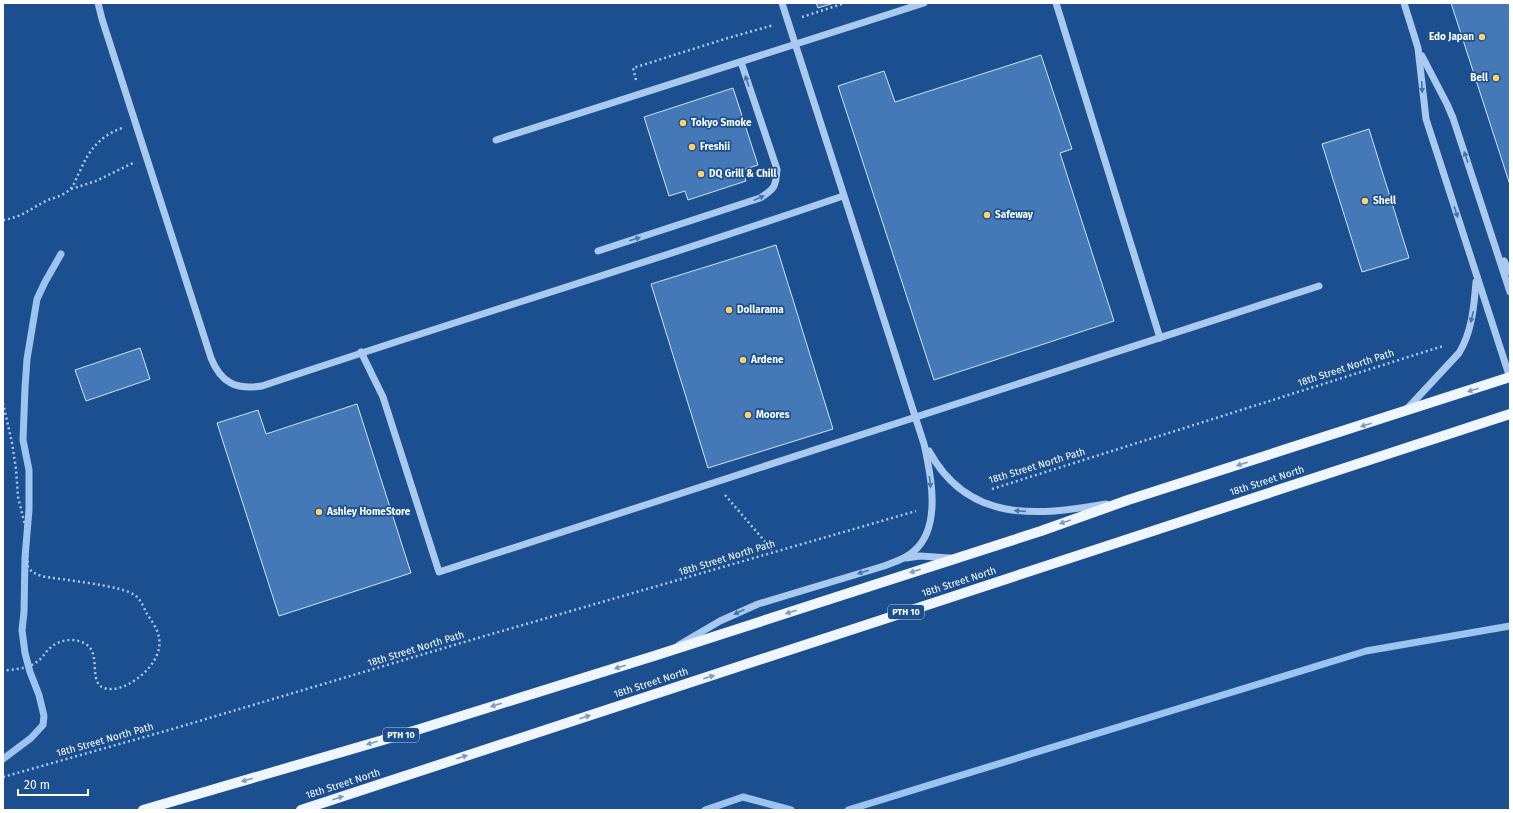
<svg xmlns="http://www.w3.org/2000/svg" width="1513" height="813" viewBox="0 0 1513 813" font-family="'Fira Sans',sans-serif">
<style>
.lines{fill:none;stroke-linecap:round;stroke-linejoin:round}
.stream{stroke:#9cc4f0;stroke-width:7}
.building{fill:#4478b7;stroke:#cfe3fa}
.path{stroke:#a9c9ee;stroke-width:2.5;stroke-dasharray:2 3;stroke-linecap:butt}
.minor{stroke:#a9c9ee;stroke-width:7}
.major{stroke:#f0f6ff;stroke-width:10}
.oneway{fill:#4674ac}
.oneway2{fill:#7b9ac1}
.poi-dot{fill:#ffd166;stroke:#1b4f8f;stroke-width:1.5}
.labels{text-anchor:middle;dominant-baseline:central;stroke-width:3.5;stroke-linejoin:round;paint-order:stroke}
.shield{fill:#1b4f8f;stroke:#bbcadd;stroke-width:1}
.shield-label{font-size:9px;font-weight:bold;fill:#fff}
.poi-label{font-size:10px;font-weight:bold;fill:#fff;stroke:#1b4f8f;text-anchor:start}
.street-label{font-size:10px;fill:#fff;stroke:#1b4f8f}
</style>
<rect width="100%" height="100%" fill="#1b4f8f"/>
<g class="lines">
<g class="stream">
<polyline points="3,759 31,738 43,725 44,716 39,695 30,672 25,653 22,630 24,612 25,557 29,510 29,470 23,440 25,388 27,359 37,299 45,282 61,254"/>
<polyline points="705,810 743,797 791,810"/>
<polyline points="848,810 1366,651 1510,626"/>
</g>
</g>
<g class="building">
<polygon points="816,3 834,3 818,8"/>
<polygon points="1451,3 1510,3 1510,185"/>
<polygon points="1041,55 1072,149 1060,153 1114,321 934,380 838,86 884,71 895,102"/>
<polygon points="733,88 758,165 742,170 746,181 688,200 685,191 669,196 644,117"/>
<polygon points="1369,129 1409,258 1362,272 1322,144"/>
<polygon points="776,245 833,429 708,468 651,284"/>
<polygon points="140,348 150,379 86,401 75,370"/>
<polygon points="357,404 411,573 279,616 217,423 258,410 266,434"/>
</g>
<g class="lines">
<g class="path">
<polyline points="802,17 845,3"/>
<polyline points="636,80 633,68 728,38 774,25"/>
<polyline points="71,189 96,181 133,163"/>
<path d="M3,220C23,217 31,208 48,200C56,197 66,195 72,187C75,183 77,176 80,171C89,150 100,136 122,128"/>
<path d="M3,403L12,443L16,469L18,497L26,529L28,567L32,572L41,576C61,580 123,585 136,596C141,600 144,608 147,614C152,621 158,630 159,638C164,661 133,688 112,689C83,690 105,653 84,643C72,637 57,640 48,650C44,654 41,660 35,663C27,669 13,669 3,671"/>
<polyline points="992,489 1443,346"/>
<polyline points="725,495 774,552"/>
<polyline points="3,777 169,730 471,640 916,511"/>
</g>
<g class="minor">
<path d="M98,3L102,19L211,358C221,383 236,390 262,386C455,321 651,262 843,196"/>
<polyline points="1056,3 1160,338"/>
<polyline points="1404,3 1418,48 1426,119 1510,378"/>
<polyline points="1422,56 1447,104 1453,118 1510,292"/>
<polyline points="496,140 924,3"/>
<path d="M598,251L760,198C775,189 776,186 777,169L741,62"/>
<polyline points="1504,261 1510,272"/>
<polyline points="361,352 383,397 439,572 1319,286"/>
<path d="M1406,410L1459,353C1472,332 1474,306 1476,282"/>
<path d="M929,451C968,523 1036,516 1106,504"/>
<polyline points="906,558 920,556 950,558"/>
<path d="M679,645L720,621L758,604L884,566C894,562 906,559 914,551C942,527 931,475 924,444L782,3"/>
</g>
<g class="major">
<polyline points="143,810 407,733 657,655 1041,531 1128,500 1510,377"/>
<polyline points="301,810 1510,414"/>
</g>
</g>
<defs><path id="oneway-solid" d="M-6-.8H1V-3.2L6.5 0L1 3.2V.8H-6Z"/></defs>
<g class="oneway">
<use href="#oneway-solid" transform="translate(747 81) rotate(-109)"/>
<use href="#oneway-solid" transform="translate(1422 87) rotate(87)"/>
<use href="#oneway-solid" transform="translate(1466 157) rotate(-109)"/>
<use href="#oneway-solid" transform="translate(759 198) rotate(-25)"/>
<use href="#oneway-solid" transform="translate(1456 212) rotate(72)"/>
<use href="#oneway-solid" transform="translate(635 239) rotate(-18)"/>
<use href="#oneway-solid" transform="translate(1472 317) rotate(104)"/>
<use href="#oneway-solid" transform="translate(930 482) rotate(84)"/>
<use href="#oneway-solid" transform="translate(1020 511) rotate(-176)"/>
<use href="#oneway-solid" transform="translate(863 572) rotate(163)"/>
<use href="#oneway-solid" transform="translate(739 612) rotate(156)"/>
</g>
<g class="oneway2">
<use href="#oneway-solid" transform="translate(1473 390) rotate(162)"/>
<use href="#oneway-solid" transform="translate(1366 425) rotate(162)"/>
<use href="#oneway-solid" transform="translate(1242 464) rotate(162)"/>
<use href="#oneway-solid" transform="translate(1065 522) rotate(161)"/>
<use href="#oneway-solid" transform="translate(915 571) rotate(162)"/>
<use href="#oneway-solid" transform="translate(791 612) rotate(162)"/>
<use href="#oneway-solid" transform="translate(620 667) rotate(163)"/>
<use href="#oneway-solid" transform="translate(709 677) rotate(-18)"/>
<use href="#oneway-solid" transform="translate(496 705) rotate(163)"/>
<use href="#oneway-solid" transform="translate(585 717) rotate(-18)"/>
<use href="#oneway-solid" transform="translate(372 743) rotate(164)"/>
<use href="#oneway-solid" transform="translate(462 757) rotate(-18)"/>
<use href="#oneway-solid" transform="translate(247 780) rotate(164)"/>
<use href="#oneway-solid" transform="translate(338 798) rotate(-18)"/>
</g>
<g class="poi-dot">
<circle cx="1482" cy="37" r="4"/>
<circle cx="1496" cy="78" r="4"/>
<circle cx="683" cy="123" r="4"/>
<circle cx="692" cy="147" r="4"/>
<circle cx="701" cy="174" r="4"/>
<circle cx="1365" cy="201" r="4"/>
<circle cx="987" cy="215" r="4"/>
<circle cx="729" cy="310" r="4"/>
<circle cx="743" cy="360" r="4"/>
<circle cx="748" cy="415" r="4"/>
<circle cx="319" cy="512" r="4"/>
</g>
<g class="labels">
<g class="shield">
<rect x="888" y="605" width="36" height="14" rx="3"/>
<rect x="383" y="728" width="36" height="14" rx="3"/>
</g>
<g class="shield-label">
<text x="906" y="612">PTH 10</text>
<text x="401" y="735">PTH 10</text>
</g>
<g class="poi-label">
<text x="1474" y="37" text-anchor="end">Edo Japan</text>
<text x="1488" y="78" text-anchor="end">Bell</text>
<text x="691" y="123">Tokyo Smoke</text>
<text x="700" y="147">Freshii</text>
<text x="709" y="174">DQ Grill &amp; Chill</text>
<text x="1373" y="201">Shell</text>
<text x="995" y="215">Safeway</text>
<text x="737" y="310">Dollarama</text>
<text x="751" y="360">Ardene</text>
<text x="756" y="415">Moores</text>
<text x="327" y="512">Ashley HomeStore</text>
</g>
<g class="street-label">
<text transform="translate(1346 368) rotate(-18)">18th Street North Path</text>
<text transform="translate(1037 466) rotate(-17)">18th Street North Path</text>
<text transform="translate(1267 481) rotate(-18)">18th Street North</text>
<text transform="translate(727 558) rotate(-17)">18th Street North Path</text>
<text transform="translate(959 582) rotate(-18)">18th Street North</text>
<text transform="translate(416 649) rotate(-17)">18th Street North Path</text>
<text transform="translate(651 683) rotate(-18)">18th Street North</text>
<text transform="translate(105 740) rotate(-16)">18th Street North Path</text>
<text transform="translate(343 784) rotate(-18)">18th Street North</text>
</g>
</g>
<rect width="1513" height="813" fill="none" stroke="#ffffff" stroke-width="8"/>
<path d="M18 789v6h70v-6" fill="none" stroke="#ffffff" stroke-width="2"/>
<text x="24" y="789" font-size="12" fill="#ffffff" stroke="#1b4f8f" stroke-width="3" paint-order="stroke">20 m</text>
</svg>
